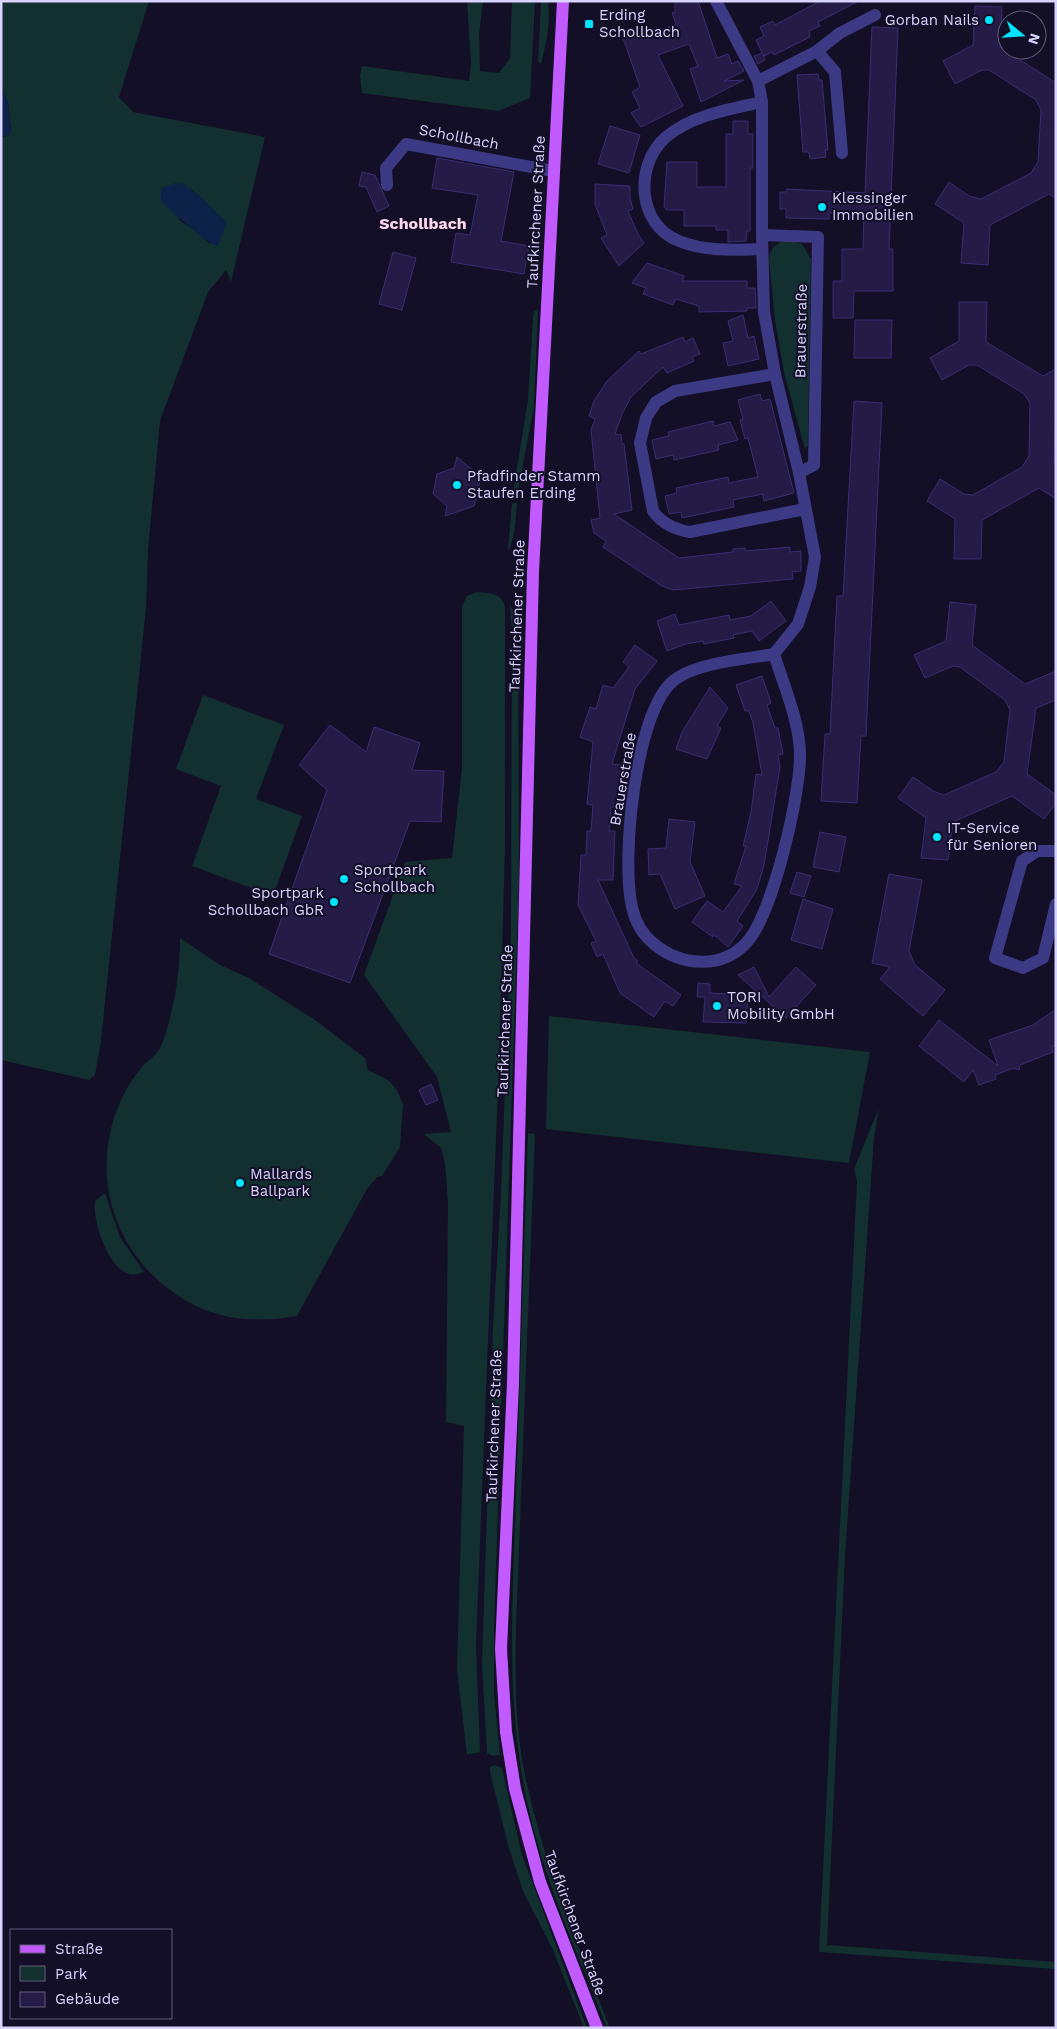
<svg xmlns="http://www.w3.org/2000/svg" width="1057" height="2029" viewBox="0 0 1057 2029" font-family="'Work Sans',sans-serif">
<style>
.green{fill:#12302f;fill-rule:evenodd}
.water{fill:#0c2248}
.building{fill:#241b47;stroke:#3b2d73}
.lines{fill:none;stroke-linecap:round;stroke-linejoin:round}
.minor{stroke:#3d3a85;stroke-width:12}
.major{stroke:#c25bff;stroke-width:12}
.poi-dot{fill:#00e5ff;stroke:#130f26;stroke-width:2}
.labels{text-anchor:middle;dominant-baseline:central;stroke-width:4;stroke-linejoin:round;paint-order:stroke}
.poi-label{font-size:15px;fill:#d9d4ff;stroke:#130f26;text-anchor:start}
.street-label{font-size:15px;fill:#d9d4ff;stroke:#130f26}
.neighbourhood-label{font-size:16px;font-weight:bold;fill:#ffd6f0;stroke:#130f26}
</style>
<rect width="100%" height="100%" fill="#130f26"/>
<g class="green">
<path d="M1,1H149L119,97L133,112L265,137L231,282L226,270L208,292L160,421L148,550L146,608L101,1041L95,1075L89,1080L1,1060V137L8,136L11,132L8,102L1,86ZM191,189L227,223L210,244L199,233L179,220Z"/>
<polygon points="467,1 483,1 479,36 480,71 499,73 510,58 512,1 535,1 530,98 498,111 362,93 360,76 362,66 469,81 471,64"/>
<path d="M541,1H548C551,23 546,43 541,64L538,62Z"/>
<path d="M788,240L802,244L811,259L808,445L805,449L784,373L775,320L769,260C769,248 776,243 788,240Z"/>
<polygon points="538,310 534,406 517,497 513,493 528,400 533,318 534,311"/>
<path d="M512,503H517C515,519 516,536 508,551Z"/>
<path d="M477,592C489,593 502,593 505,607V847L499,1062L476,1645L480,1752L467,1755L457,1670L464,1426L446,1422L448,1204L445,1162L441,1148L424,1134L451,1132L437,1077L364,975L405,862L452,858L462,768V606L467,596Z"/>
<polygon points="510,605 516,614 518,635 519,880 494,1627 494,1693 500,1755 493,1756 487,1753 482,1664 493,1326 501,1193 511,930 512,633"/>
<polygon points="203,695 284,725 256,799 302,816 273,896 192,866 221,786 176,769"/>
<path d="M180,938L220,965L249,978L315,1020L365,1058L368,1070L388,1080L397,1090L403,1104L400,1147L382,1176L377,1177L367,1189L297,1316C244,1325 202,1318 160,1282C104,1233 91,1155 126,1090C130,1082 136,1075 141,1068C147,1061 158,1054 161,1046C174,1012 180,974 180,938Z"/>
<polygon points="549,1016 870,1052 849,1163 546,1129"/>
<polygon points="879,1108 874,1137 845,1556 827,1945 1056,1962 1056,1969 819,1952 857,1181 854,1169"/>
<path d="M528,1133L535,1134L516,1627C515,1676 515,1726 525,1775C543,1862 578,1945 610,2028H607C575,1947 538,1867 523,1781C506,1686 513,1590 516,1494C520,1374 524,1253 528,1133Z"/>
<path d="M105,1193L120,1237L144,1272C139,1274 134,1275 129,1274C108,1268 92,1220 95,1201Z"/>
<polygon points="495,1765 502,1768 522,1855 587,2028 584,2028 553,1950 523,1891 508,1845 490,1772 490,1767"/>
</g>
<g class="water">
<polygon points="1,86 8,102 11,132 8,136 1,137"/>
<path d="M175,183H182L203,199L227,223L218,246C207,244 171,211 161,201V189Z"/>
</g>
<g class="building">
<polygon points="675,1 698,1 717,58 728,54 732,64 738,61 744,71 724,81 744,80 701,102 690,69 698,66 689,44 658,55 683,106 641,127 631,113 640,108 632,92 640,87 622,35 644,27 647,35 676,24 672,13 675,12"/>
<polygon points="820,1 859,1 818,22 820,26 809,31 810,37 774,55 772,52 764,56 763,54 765,60 758,64 754,56 762,53 756,40 764,36 760,27 773,21 775,25"/>
<polygon points="975,6 1002,7 1000,47 1056,83 1056,199 1049,194 990,225 988,265 961,263 964,223 935,204 949,182 969,196 981,199 1031,173 1038,162 1041,110 1036,100 989,70 982,70 955,84 943,61 973,45"/>
<polygon points="872,27 898,28 889,249 893,249 893,291 854,291 853,318 833,318 833,281 842,281 842,249 863,249 864,214 829,213 829,219 786,218 786,209 780,209 780,192 786,192 787,189 865,193"/>
<polygon points="818,74 819,80 822,80 828,150 825,150 826,157 810,159 809,152 803,152 797,75"/>
<polygon points="733,121 748,121 748,134 753,134 753,168 750,168 750,231 747,231 746,241 728,242 728,230 716,230 716,226 684,226 684,210 667,210 664,207 667,162 697,162 697,187 726,187 726,134 733,134"/>
<polygon points="610,126 640,135 629,173 598,164"/>
<polygon points="437,158 514,172 501,241 529,246 524,274 451,262 456,233 470,235 478,195 432,188"/>
<polygon points="362,172 375,175 389,206 377,212 366,187 359,186"/>
<polygon points="595,184 630,186 630,198 633,209 628,211 638,234 644,243 619,266 601,238 607,235 595,204"/>
<polygon points="393,252 416,258 402,310 379,304"/>
<polygon points="647,263 684,276 682,281 747,281 747,288 755,288 756,308 747,308 747,311 699,312 699,306 676,299 673,305 643,294 646,288 632,283"/>
<polygon points="959,302 987,302 986,342 1043,376 1056,369 1054,464 1056,466 1056,499 1039,488 982,520 981,559 954,559 955,519 927,501 940,479 964,494 973,495 1022,467 1029,456 1030,403 1024,394 977,365 969,365 942,380 930,358 959,341"/>
<polygon points="743,315 748,338 754,336 759,359 728,366 723,343 733,341 728,321"/>
<polygon points="855,320 892,320 891,358 854,358"/>
<polygon points="683,337 685,342 693,338 700,354 692,357 694,361 667,373 663,367 631,397 622,414 615,434 621,435 622,444 624,444 632,510 614,514 679,558 733,552 733,549 745,548 746,551 790,547 790,552 801,551 801,571 792,572 793,579 673,590 662,586 603,547 606,541 594,533 591,520 600,518 591,430 595,419 589,416 594,401 607,381 639,351 641,354"/>
<polygon points="760,394 762,401 770,399 794,493 764,501 763,494 733,500 734,507 682,518 681,512 669,514 665,496 677,493 676,488 728,477 729,483 758,477 748,438 745,439 740,420 743,419 738,400"/>
<polygon points="854,401 882,403 866,736 861,736 857,803 821,801 825,734 830,734 837,596 843,596"/>
<polygon points="713,421 714,426 730,422 738,440 718,445 719,450 674,460 673,455 656,459 652,440 669,436 668,432"/>
<polygon points="457,457 481,477 474,506 445,516 447,506 433,494 437,474 454,468"/>
<polygon points="771,601 786,621 759,641 752,631 733,635 734,638 704,644 703,641 686,644 667,651 657,621 675,614 679,625 729,615 730,620 751,616"/>
<polygon points="950,602 976,605 972,645 1025,684 1056,671 1056,700 1036,708 1027,774 1056,795 1056,803 1044,819 1012,796 953,822 948,860 921,858 926,818 898,798 913,777 933,791 944,795 996,772 1004,762 1010,710 1005,700 960,667 953,666 925,678 914,655 946,641"/>
<polygon points="635,645 657,661 635,689 612,764 621,765 617,807 611,807 609,831 615,831 613,880 598,880 634,958 638,961 636,963 681,995 673,1006 665,1001 654,1017 620,993 603,954 597,957 591,943 596,941 578,905 581,855 586,855 587,831 591,831 593,805 587,804 593,742 580,737 590,707 596,709 603,685 613,688 629,667 623,662"/>
<polygon points="762,676 771,703 767,705 775,728 778,728 783,754 778,755 780,767 764,865 757,889 737,921 743,926 728,947 713,934 713,937 692,922 707,901 723,912 742,886 734,884 746,846 743,846 751,812 756,774 762,775 753,723 749,711 745,711 736,685"/>
<polygon points="710,687 728,708 717,726 721,728 707,759 676,749 682,732"/>
<polygon points="330,725 366,752 374,727 420,743 412,770 444,771 441,822 410,821 350,983 269,954 327,790 299,765"/>
<polygon points="669,819 695,822 690,862 705,896 675,909 660,874 649,875 648,849 666,848"/>
<polygon points="820,832 846,837 839,872 813,867"/>
<polygon points="797,872 811,876 804,897 790,893"/>
<polygon points="889,874 922,880 909,951 915,965 945,990 923,1016 880,979 890,967 872,963"/>
<polygon points="803,899 833,909 822,949 791,940"/>
<polygon points="754,967 769,997 796,967 816,985 786,1018 738,975"/>
<polygon points="698,983 710,984 710,993 748,995 746,1023 703,1022 705,997 697,997"/>
<polygon points="1056,1009 1056,1045 1052,1047 1053,1052 1020,1065 1019,1070 1014,1068 995,1075 996,1079 979,1085 973,1070 964,1082 919,1046 939,1020 998,1066 989,1040 1033,1025"/>
<polygon points="431,1084 438,1100 426,1105 419,1090"/>
</g>
<g class="lines">
<g class="minor">
<path d="M716,1L758,81L762,102V235L764,312L775,374L799,473L815,557L810,587L798,624L774,654C746,659 693,663 672,682C635,715 621,860 632,907C635,921 643,935 654,944C681,966 722,970 747,942C773,913 801,793 800,753C799,720 784,686 774,654"/>
<polyline points="817,51 835,72 842,153"/>
<polyline points="758,81 817,51 840,33 875,15"/>
<path d="M762,102C730,109 692,115 666,137C634,165 637,225 679,241C706,252 734,250 762,249"/>
<polyline points="387,185 386,168 406,144 553,171"/>
<polyline points="762,235 818,237 814,465 799,473"/>
<path d="M775,374L675,391L656,402L646,418L640,443L653,511C661,523 676,530 690,532L805,509"/>
<polyline points="1056,851 1037,851 1022,861 995,958 1023,968 1043,958 1056,904"/>
</g>
<polyline class="major" points="563,1 533,572 513,1383 501,1649 506,1732 515,1789 540,1882 597,2028"/>
</g>
<g class="poi-dot">
<circle cx="989" cy="20" r="5"/>
<rect x="584" y="19" width="10" height="10" rx="2.5"/>
<circle cx="822" cy="207" r="5"/>
<circle cx="457" cy="485" r="5"/>
<circle cx="937" cy="837" r="5"/>
<circle cx="344" cy="879" r="5"/>
<circle cx="334" cy="902" r="5"/>
<circle cx="717" cy="1006" r="5"/>
<circle cx="240" cy="1183" r="5"/>
</g>
<g class="labels">
<g class="poi-label">
<text x="599" y="15">Erding<tspan x="599" dy="17">Schollbach</tspan></text>
<text x="979" y="20" text-anchor="end">Gorban Nails</text>
<text x="832" y="198">Klessinger<tspan x="832" dy="17">Immobilien</tspan></text>
<text x="467" y="476">Pfadfinder Stamm<tspan x="467" dy="17">Staufen Erding</tspan></text>
<text x="947" y="828">IT-Service<tspan x="947" dy="17">für Senioren</tspan></text>
<text x="354" y="870">Sportpark<tspan x="354" dy="17">Schollbach</tspan></text>
<text x="324" y="893" text-anchor="end">Sportpark<tspan x="324" dy="17">Schollbach GbR</tspan></text>
<text x="727" y="997">TORI<tspan x="727" dy="17">Mobility GmbH</tspan></text>
<text x="250" y="1174">Mallards<tspan x="250" dy="17">Ballpark</tspan></text>
</g>
<g class="street-label">
<text transform="translate(459 137) rotate(11)">Schollbach</text>
<text transform="translate(536 212) rotate(-87)">Taufkirchener Straße</text>
<text transform="translate(801 331) rotate(-89)">Brauerstraße</text>
<text transform="translate(517 616) rotate(-88)">Taufkirchener Straße</text>
<text transform="translate(623 779) rotate(-80)">Brauerstraße</text>
<text transform="translate(505 1021) rotate(-88)">Taufkirchener Straße</text>
<text transform="translate(494 1426) rotate(-88)">Taufkirchener Straße</text>
<text transform="translate(575 1923) rotate(70)">Taufkirchener Straße</text>
</g>
<g class="neighbourhood-label">
<text x="423" y="223">Schollbach</text>
</g>
</g>
<rect width="1057" height="2029" fill="none" stroke="#d9d4ff" stroke-width="5"/>
<rect x="10" y="1929" width="162" height="90" fill="#130f26" stroke="#625e7d"/>
<rect x="20" y="1945" width="25" height="8" fill="#c25bff" stroke="#625e7d"/>
<text x="55" y="1954" font-size="15" fill="#d9d4ff">Straße</text>
<rect x="20" y="1966" width="25" height="15" fill="#12302f" stroke="#625e7d"/>
<text x="55" y="1979" font-size="15" fill="#d9d4ff">Park</text>
<rect x="20" y="1992" width="25" height="15" fill="#241b47" stroke="#625e7d"/>
<text x="55" y="2004" font-size="15" fill="#d9d4ff">Gebäude</text>
<g transform="translate(1022 35) rotate(108)"><circle r="24" fill="#130f26" stroke="#625e7d"/>
<path d="M0-4L9 19L0 12L-9 19Z" fill="#00e5ff"/>
<text y="-8" font-size="14" font-weight="bold" text-anchor="middle" fill="#d9d4ff">N</text>
</g>
</svg>
